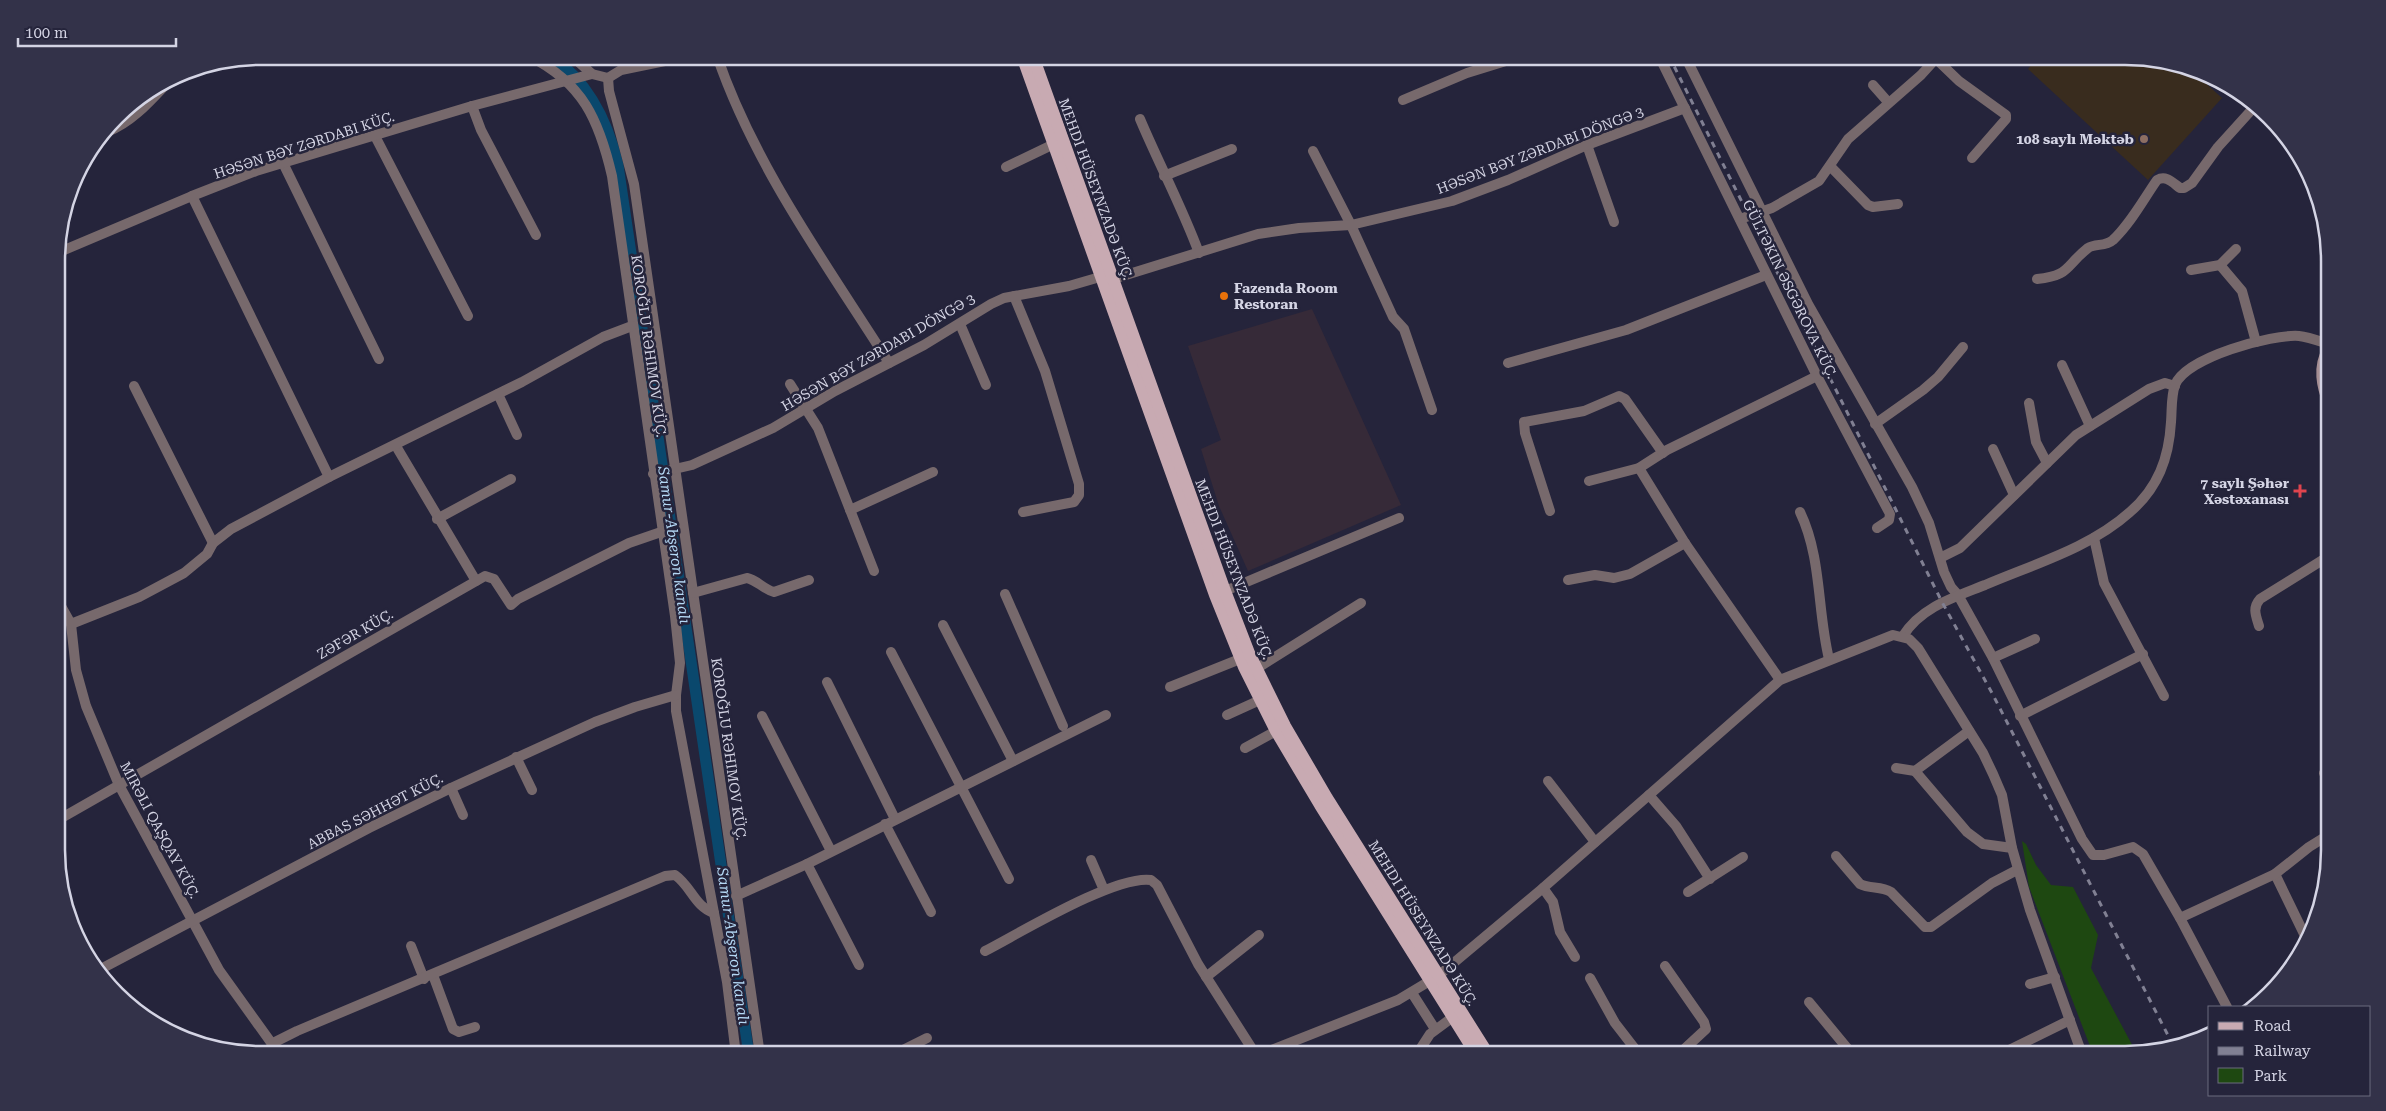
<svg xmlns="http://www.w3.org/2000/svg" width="2386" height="1111" viewBox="0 0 2386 1111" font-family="'Roboto Serif',serif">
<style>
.industrial{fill:#362a38}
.education{fill:#392c1e}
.green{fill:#1e4811}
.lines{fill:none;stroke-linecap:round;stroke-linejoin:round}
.canal{stroke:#0a486d;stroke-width:11}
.minor{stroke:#77696c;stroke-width:10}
.tertiary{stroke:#77696c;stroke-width:10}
.secondary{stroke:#a58e93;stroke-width:10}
.primary{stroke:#c8aab2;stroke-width:12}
.rail{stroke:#818093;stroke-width:3;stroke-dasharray:6 6;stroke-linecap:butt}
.education-dot{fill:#8d6e63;stroke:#25243b;stroke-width:2}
.food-dot{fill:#e8710a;stroke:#25243b;stroke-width:2}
.health-dot{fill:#e0444e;stroke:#25243b;stroke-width:2}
.labels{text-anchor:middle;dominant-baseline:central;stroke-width:5;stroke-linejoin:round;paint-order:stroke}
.poi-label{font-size:14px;font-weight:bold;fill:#d4d4e4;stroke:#25243b;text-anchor:end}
.street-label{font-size:14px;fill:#d4d4e4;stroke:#25243b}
.water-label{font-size:15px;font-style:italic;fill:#b4d8f5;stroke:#25243b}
.rim{fill:none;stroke:#d4d4e4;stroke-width:2.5}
</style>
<rect width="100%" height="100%" fill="#25243b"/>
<polygon class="industrial" points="1312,309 1401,505 1248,571 1219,506 1201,449 1221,440 1188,346"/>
<polygon class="education" points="2038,56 2125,56 2190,69 2222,98 2148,180 2028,69"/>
<polygon class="green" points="2022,841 2026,844 2036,865 2051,885 2073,887 2098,935 2091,968 2137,1054 2093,1054 2029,887"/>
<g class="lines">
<path class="canal" d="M551,56C589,82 608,122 618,165L749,1055"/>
<g class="minor">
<path d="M529,56C583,83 599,120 612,176L675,616L680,663L676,695V711L727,982L736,1055"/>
<polyline points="572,56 592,74 608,78"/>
<path d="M717,56C755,167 827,265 889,363"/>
<polyline points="1154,56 1155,59"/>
<polyline points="1659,56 1817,376 1890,514 1889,520 1877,528"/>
<polyline points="1685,56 1808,304 1912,487 1929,523 1944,572 1951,587 1958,595 1993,658 2082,839 2093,855 2104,855 2133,847 2143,854 2180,918 2227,1007"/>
<polyline points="1935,58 1959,81 2006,115 2006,119 1972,158"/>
<polyline points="608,78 609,91 634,184 760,1055"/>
<polyline points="608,78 621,70 689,56"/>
<polyline points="1873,85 1888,102"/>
<polyline points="1403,100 1467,73 1522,56"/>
<polyline points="472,106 481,130 536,235"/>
<path d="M1140,119C1159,164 1182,207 1199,253"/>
<path d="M107,132C133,122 152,99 171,79"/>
<polyline points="375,136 468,316"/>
<polyline points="1587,145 1614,222"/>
<polyline points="1313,151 1351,225 1393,317 1404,329 1432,410"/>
<polyline points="283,163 379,359"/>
<polyline points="1830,166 1868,205 1873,207 1898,204"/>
<polyline points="1006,167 1054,144"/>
<polyline points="1164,176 1232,149"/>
<polyline points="192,196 329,477"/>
<polyline points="1740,219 1772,208 1819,181 1848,139 1921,75 1931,64 1935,56"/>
<polyline points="57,253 192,196 256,171 472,106 592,74"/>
<polyline points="2220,265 2242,291 2256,342"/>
<polyline points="2191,270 2220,265 2236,249"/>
<polyline points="1113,279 1258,234 1299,228 1351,225 1452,201 1508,180 1587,145 1685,108"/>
<path d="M2037,279C2070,276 2065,266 2088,248C2096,243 2105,247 2113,240C2131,223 2143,200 2157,180C2166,175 2172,182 2180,188H2184L2192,183L2218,147L2256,105"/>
<polyline points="1014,296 1045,371 1079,484 1079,495 1074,502 1023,512"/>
<polyline points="960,324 986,385"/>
<polyline points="1508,363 1626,330 1766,275"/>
<polyline points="2062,365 2090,426"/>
<polyline points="790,384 818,428 874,571"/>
<polyline points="134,386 213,543"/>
<polyline points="498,394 517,435"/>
<polyline points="2029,403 2036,442 2047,463"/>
<polyline points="1875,424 1923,390 1938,377 1963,347"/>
<polyline points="396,446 476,581"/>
<polyline points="1993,449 2014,495"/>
<polyline points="1639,468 1685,543 1780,680"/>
<polyline points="653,474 692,465 773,428 835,391 924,345 991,304 1004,298 1069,286 1100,277"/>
<polyline points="1589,481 1639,468 1667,450 1817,376"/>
<polyline points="850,510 933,472"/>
<polyline points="1550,511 1525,433 1524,422 1584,411 1619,396 1625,399 1663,453"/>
<path d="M1800,512C1822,558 1817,610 1829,659"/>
<polyline points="437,519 511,479"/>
<polyline points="2094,538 2104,583 2164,696"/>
<polyline points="1940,558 1960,548 2076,435 2149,389 2165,383 2175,386"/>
<polyline points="1568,580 1595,575 1614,578 1630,574 1685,543"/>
<polyline points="1225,591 1399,518"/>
<path d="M693,593L747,578C757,580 763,589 774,592L809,580"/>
<polyline points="1005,594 1063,726"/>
<polyline points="57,599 71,624 76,670 86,706 119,785 219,970 280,1055"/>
<polyline points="71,624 139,597 184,573 207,554 213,543 231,529 329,477 522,382 603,337 632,326"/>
<polyline points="943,625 1013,761"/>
<path d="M2259,626C2256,616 2252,608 2260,599L2329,556"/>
<path d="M1903,636C1921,607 1955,597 1985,585C2034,564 2090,548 2130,512C2158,488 2169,458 2171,422C2172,410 2171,396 2175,385C2186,357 2272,334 2299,336C2309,337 2319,341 2328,344"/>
<polyline points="891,652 1009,879"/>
<polyline points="1993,658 2035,639"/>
<polyline points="1256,669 1361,603"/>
<polyline points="827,682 895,819"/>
<polyline points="1170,687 1240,659"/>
<polyline points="1227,715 1260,700"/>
<polyline points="762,716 831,851"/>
<polyline points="2020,716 2143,654"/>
<polyline points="1969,731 1915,771 1967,832 1983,844 2012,848"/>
<polyline points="1245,748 1276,731"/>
<polyline points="516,757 532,790"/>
<polyline points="1896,768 1915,771"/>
<polyline points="2324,773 2330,785"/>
<polyline points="1548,781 1595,842"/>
<polyline points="451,788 463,815"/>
<polyline points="1649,795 1676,826 1710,879"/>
<polyline points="58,820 485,576 494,579 511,605 518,599 629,543 661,532"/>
<polyline points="885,824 931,912"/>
<path d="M1836,856L1860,884C1870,889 1881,886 1891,892L1925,927H1931L1992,883L2017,870"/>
<polyline points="1091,860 1104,890"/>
<polyline points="807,864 859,965"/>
<polyline points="2275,874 2307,940"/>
<polyline points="1543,888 1553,902 1560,932 1575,957"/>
<polyline points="1688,892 1743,857"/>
<polyline points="736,896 807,864 1106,715"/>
<polyline points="2180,918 2275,874 2309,847 2330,834"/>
<polyline points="411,946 424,979"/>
<path d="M985,951C1020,933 1115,875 1151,880L1157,885L1198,964L1256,1055"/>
<polyline points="1665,966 1704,1022 1706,1029 1679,1054"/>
<polyline points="97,971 369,828 451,788 595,722 635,707 676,695"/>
<polyline points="433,975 453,1029 459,1032 475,1027"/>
<polyline points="1206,977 1259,935"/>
<polyline points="1590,978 1615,1023 1639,1054"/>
<polyline points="2030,984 2055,977"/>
<polyline points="1412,993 1435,1029"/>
<polyline points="1809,1002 1852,1054"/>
<path d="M273,1043L297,1031L665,876L675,875C691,886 695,907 714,913"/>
<polyline points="1417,1054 1430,1034 1453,1017"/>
<polyline points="2001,1054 2070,1020"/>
<polyline points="893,1055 927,1038"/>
</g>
<polyline class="tertiary" points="1259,1055 1398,1000 1438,976 1543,888 1780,680 1893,635 1909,639 1918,648 1983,753 1993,774 2002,795 2012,848 2030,910 2082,1054"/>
<path class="secondary" d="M2328,348C2317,367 2321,386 2329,406"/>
<g class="primary">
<polyline points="1022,56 1215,595 1244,667 1276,731 1320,805 1476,1054"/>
<polyline points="1033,56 1225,591 1249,653 1285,726 1327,798 1488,1054"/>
</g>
<polyline class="rail" points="1669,56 1942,602 1992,693 2174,1047"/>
</g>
<circle class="education-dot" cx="2144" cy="139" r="5"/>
<circle class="food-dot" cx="1224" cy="296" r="5"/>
<path class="health-dot" d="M2297.5 483.5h5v5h5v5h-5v5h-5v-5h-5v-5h5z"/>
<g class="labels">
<g class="poi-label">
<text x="2134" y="139">108 saylı Məktəb</text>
<text x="1234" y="288" text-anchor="start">Fazenda Room<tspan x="1234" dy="16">Restoran</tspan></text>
<text x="2289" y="483">7 saylı Şəhər<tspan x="2289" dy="16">Xəstəxanası</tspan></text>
</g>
<g class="street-label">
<text transform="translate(304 145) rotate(-18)">HƏSƏN BƏY ZƏRDABI KÜÇ.</text>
<text transform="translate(1540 150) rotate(-21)">HƏSƏN BƏY ZƏRDABI DÖNGƏ 3</text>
<text transform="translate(1096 189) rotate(70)">MEHDI HÜSEYNZADƏ KÜÇ.</text>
<text transform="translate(1790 289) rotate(64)">GÜLTƏKIN ƏSGƏROVA KÜÇ.</text>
<text transform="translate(649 346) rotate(82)">KOROĞLU RƏHIMOV KÜÇ.</text>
<text transform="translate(878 352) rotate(-30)">HƏSƏN BƏY ZƏRDABI DÖNGƏ 3</text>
<text transform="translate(1234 569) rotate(69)">MEHDI HÜSEYNZADƏ KÜÇ.</text>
<text transform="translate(355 634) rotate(-30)">ZƏFƏR KÜÇ.</text>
<text transform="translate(729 749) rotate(82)">KOROĞLU RƏHIMOV KÜÇ.</text>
<text transform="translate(375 811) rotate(-27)">ABBAS SƏHHƏT KÜÇ.</text>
<text transform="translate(160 830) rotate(62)">MIRƏLI QAŞQAY KÜÇ.</text>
<text transform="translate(1423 923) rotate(58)">MEHDI HÜSEYNZADƏ KÜÇ.</text>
</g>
<g class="water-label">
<text transform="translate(674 545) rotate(82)">Samur-Abşeron kanalı</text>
<text transform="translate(733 946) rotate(82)">Samur-Abşeron kanalı</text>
</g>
</g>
<path d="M0 0H2386V1111H0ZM261 65H2125A196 196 0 0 1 2321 261V850A196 196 0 0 1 2125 1046H261A196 196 0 0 1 65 850V261A196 196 0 0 1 261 65Z" fill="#333249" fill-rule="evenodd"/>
<path class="rim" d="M261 65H2125A196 196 0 0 1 2321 261V850A196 196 0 0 1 2125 1046H261A196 196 0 0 1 65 850V261A196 196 0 0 1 261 65Z"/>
<rect x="2208" y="1006" width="162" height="90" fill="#25243b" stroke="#6b6a7f"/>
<rect x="2218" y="1022" width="25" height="8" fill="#c8aab2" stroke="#6b6a7f"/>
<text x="2254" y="1031" font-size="15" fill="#d4d4e4">Road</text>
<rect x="2218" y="1047" width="25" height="8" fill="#818093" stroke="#6b6a7f"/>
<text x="2254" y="1056" font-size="15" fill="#d4d4e4">Railway</text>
<rect x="2218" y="1068" width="25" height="15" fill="#1e4811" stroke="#6b6a7f"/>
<text x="2254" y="1081" font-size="15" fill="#d4d4e4">Park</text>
<path d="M18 38v8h158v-8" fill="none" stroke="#d4d4e4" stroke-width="2.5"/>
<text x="25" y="38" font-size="15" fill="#d4d4e4" stroke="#25243b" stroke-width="4" paint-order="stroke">100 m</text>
</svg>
